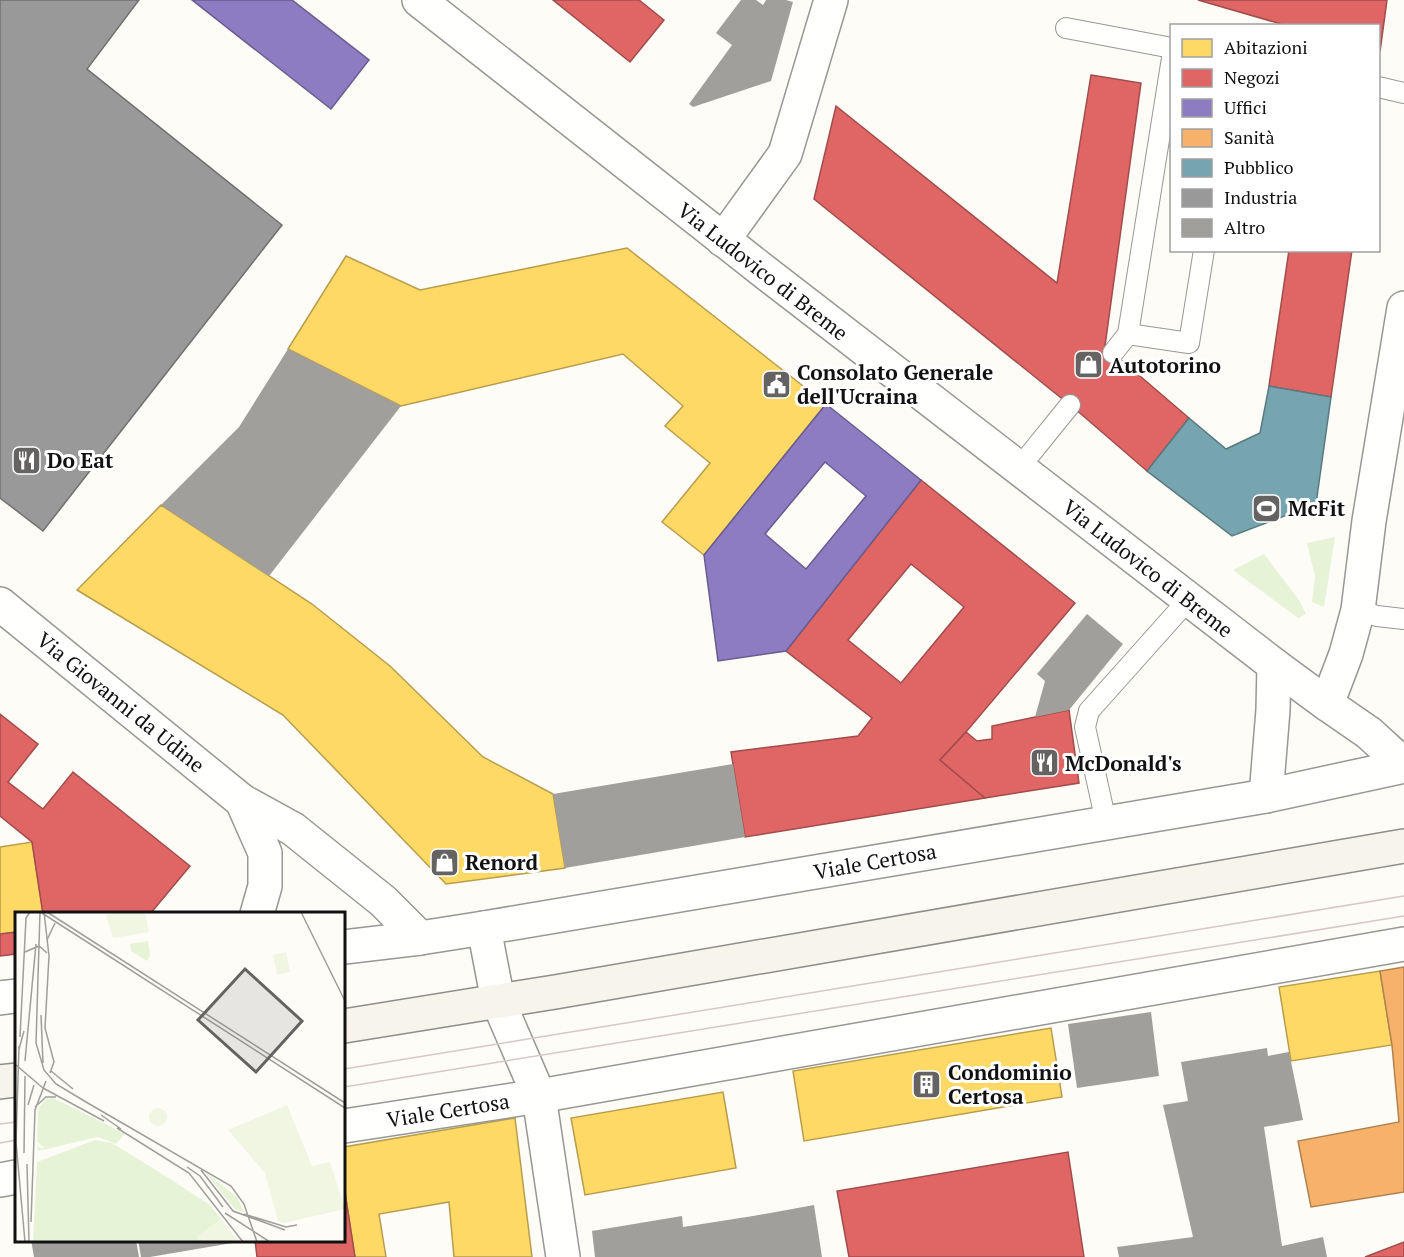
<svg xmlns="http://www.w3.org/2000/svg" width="1404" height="1257" viewBox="0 0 1404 1257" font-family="'PT Serif',serif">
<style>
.green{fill:#e7f3d7}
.homes{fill:#ffd966;stroke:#b89d4c;stroke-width:1.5}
.shops{fill:#e06666;stroke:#a24c4c;stroke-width:1.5;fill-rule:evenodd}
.offices{fill:#8e7cc3;stroke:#685c8e;stroke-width:1.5;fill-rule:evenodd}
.health{fill:#f6b26b;stroke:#b18250;stroke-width:1.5}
.public{fill:#76a5af;stroke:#587980;stroke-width:1.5}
.industry{fill:#999;stroke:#707070;stroke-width:1.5}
.building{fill:#a19f9c}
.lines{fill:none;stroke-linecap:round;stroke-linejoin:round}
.lane-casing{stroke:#979795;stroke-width:22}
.street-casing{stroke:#979795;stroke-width:36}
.secondary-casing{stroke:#8e8d8b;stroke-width:36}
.lane{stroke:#fffffe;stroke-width:20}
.street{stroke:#fffffe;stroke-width:33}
.secondary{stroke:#f6f4eb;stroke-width:33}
.tram{stroke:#d9c6c7;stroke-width:1.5}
.labels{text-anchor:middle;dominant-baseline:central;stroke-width:6;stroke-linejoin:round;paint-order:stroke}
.street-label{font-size:21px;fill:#111;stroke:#fff}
.poi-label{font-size:21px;font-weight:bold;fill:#111;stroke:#fff;text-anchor:start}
.inset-road{fill:none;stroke:#9f9e9b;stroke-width:1.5}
.view{fill:#646362;fill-opacity:0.15;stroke:#646362;stroke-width:3}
.inset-edge{fill:none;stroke:#111;stroke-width:3}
</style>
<rect width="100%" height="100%" fill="#fdfcf7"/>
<g class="green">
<polygon points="1335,537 1324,607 1312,602 1315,576 1307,543"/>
<polygon points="1264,554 1299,600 1306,614 1298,618 1233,570"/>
</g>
<g class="homes">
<polygon points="627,248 826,404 704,555 662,522 710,463 665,426 683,406 623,354 401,406 288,349 346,256 420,290"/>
<polygon points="161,505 312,604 390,666 483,757 553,794 565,868 446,884 283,715 77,590"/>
<polygon points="32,842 43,914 16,914 16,932 0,934 0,847"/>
<polygon points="1380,971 1392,1045 1291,1061 1279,987"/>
<polygon points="1051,1028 1062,1097 804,1141 793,1071"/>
<polygon points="723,1092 736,1168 585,1195 571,1118"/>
<polygon points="515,1118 532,1257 454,1257 449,1202 379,1214 386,1257 355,1257 344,1186 344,1147"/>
</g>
<g class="shops">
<polygon points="553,0 639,0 664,20 630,62"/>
<polygon points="1198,0 1387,0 1380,52 1378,26 1288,26"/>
<polygon points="1091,75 1141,83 1105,346 1189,418 1147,471 1081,414 814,199 836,106 1057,283"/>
<polygon points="1289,250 1352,250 1331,397 1269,386"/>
<path d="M921,480L1075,603L966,732L940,760L985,798L745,837L731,752L858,736L872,718L786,651ZM911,564L964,607L901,683L848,640Z"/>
<polygon points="1069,710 1079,783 985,798 940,760 966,732 977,741 992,739 992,726"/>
<polygon points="0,714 38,744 8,782 43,809 73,772 190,866 150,914 43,914 32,842 0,816"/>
<polygon points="16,932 16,954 0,956 0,934"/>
<polygon points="1068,1152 1084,1257 849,1257 837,1191"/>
<polygon points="344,1186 355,1257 257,1257 255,1240 344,1240"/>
<polygon points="1404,1242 1404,1257 1365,1257"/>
</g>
<g class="offices">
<polygon points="192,0 292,0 369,60 331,109"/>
<path d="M826,404L921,480L786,651L718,661L704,555ZM825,462L866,496L806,569L765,534Z"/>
</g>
<polygon class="health" points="1404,967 1404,1192 1311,1207 1298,1141 1399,1122 1392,1045 1380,971"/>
<polygon class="public" points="1269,386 1331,397 1316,504 1232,536 1147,471 1189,418 1226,449 1260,433"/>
<polygon class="industry" points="0,0 139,0 87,69 282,225 43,531 0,498"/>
<g class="building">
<polygon points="741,0 756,0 763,5 766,0 786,0 793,2 771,81 693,107 689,104 732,45 716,33"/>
<polygon points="288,349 401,406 269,576 161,505 239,427"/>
<polygon points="1087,614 1123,644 1069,710 1035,717 1045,681 1037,674"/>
<polygon points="733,764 745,837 565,868 553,794"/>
<polygon points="1151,1012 1159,1076 1077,1088 1068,1024"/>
<polygon points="1267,1048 1268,1056 1289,1052 1303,1120 1264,1127 1282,1246 1323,1237 1327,1257 1119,1257 1117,1247 1193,1237 1163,1105 1188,1101 1181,1062"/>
<polygon points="814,1205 822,1257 595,1257 592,1231 682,1216 683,1227 753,1216"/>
<polygon points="31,1240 136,1240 139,1257 34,1257"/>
<polygon points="138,1240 238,1240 238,1242 150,1257 141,1257"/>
</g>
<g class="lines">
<defs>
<g id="lane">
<polyline points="1066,28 1172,48"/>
<polyline points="1172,58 1128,334 1189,343 1204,250"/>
<polyline points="1378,87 1404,93"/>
<polyline points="1113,353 1128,334"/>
<polyline points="1019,468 1070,405"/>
<polyline points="1358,610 1377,616 1404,619"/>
<polyline points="1106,822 1085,727 1089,711 1189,599"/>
</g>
<g id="street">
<polyline points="419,0 766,273 1274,665 1327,704 1369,733 1404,765"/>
<polyline points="723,240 785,154 831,0"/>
<polyline points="0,604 242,801 293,829 383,901 420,938"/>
<polyline points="1327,704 1346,654 1358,610 1369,521 1404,308"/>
<polyline points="1266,796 1273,710 1274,665"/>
<polyline points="242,801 265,853 265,886 257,914"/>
<polyline points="484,928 498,1001 539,1096 563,1257"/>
<polyline points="344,947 420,938 484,928 1266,796 1404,766"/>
<polyline points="0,998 16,996"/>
<polyline points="344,1126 539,1096 1404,944"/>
<polyline points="0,1180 16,1177"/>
</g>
<g id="secondary">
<polyline points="344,1026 555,992 1404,846"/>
<polyline points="0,1082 16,1080"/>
</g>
</defs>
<use href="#lane" class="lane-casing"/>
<use href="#street" class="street-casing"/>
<use href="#secondary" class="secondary-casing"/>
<use href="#lane" class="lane"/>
<use href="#street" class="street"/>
<use href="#secondary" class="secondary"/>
<g class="tram">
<polyline points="344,1069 1404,896"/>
<polyline points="344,1087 1404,916"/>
<polyline points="0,1124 16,1122"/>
<polyline points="0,1143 16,1140"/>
</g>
</g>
<defs>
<symbol id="shop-square" viewBox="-11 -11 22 22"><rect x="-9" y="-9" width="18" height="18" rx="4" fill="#646362" stroke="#fff"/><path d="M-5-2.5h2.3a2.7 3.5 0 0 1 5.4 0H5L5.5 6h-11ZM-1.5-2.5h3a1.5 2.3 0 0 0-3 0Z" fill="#fff"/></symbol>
<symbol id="civic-square" viewBox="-11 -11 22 22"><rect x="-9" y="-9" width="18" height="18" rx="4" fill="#646362" stroke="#fff"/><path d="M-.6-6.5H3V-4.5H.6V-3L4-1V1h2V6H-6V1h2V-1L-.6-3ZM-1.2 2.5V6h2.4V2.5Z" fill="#fff"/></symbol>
<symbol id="restaurant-square" viewBox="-11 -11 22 22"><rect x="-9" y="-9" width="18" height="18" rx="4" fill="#646362" stroke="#fff"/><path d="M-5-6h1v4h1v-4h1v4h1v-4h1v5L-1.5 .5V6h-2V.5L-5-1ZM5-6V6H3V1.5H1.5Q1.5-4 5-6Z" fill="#fff"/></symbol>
<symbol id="stadium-square" viewBox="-11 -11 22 22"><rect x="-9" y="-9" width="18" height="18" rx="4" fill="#646362" stroke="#fff"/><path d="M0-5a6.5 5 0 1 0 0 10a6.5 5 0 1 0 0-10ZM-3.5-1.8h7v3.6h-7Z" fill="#fff"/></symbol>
<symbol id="building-square" viewBox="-11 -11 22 22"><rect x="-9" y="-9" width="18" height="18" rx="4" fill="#646362" stroke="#fff"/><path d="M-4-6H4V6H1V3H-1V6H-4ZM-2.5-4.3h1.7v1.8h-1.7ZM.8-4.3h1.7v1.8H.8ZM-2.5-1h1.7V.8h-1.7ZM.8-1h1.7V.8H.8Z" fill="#fff"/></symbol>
</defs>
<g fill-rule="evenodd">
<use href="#shop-square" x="1072" y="348" width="33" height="33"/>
<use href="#civic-square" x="760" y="368" width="33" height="33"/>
<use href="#restaurant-square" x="10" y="444" width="33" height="33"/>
<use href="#stadium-square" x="1250" y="492" width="33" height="33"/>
<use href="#restaurant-square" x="1028" y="746" width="33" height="33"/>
<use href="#shop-square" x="428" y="846" width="33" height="33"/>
<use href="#building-square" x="910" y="1068" width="33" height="33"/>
</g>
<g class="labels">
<g class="street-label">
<text transform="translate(763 271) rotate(38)">Via Ludovico di Breme</text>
<text transform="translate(1148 568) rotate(38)">Via Ludovico di Breme</text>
<text transform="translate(121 702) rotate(39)">Via Giovanni da Udine</text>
<text transform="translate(875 861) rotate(-10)">Viale Certosa</text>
<text transform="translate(448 1110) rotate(-9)">Viale Certosa</text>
</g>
<g class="poi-label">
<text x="1109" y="365">Autotorino</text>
<text x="797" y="372">Consolato Generale<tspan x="797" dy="24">dell'Ucraina</tspan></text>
<text x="47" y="460">Do Eat</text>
<text x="1288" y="508">McFit</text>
<text x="1065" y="763">McDonald's</text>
<text x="465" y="862">Renord</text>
<text x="948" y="1072">Condominio<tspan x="948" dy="24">Certosa</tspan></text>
</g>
</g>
<g transform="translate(15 912)">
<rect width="330" height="330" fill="#fdfcf7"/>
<path d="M133,29L135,43L132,49L116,39L115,32ZM38,186L65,199L110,222L101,232L83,225L23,239L22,233L25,236H30L22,230L23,197L31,187ZM80,228L97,231L152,265L195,293L206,307L182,325L184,330H18L22,250ZM189,259L222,285L229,301L220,297Z" fill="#e7f3d7"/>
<path d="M110,0H130L134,20L98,26L91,3ZM271,40L275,60L262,63L258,43ZM272,193L297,254L315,250L330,297L269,311L263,309L250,261L213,218ZM134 205a9 9 0 1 1 18 0a9 9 0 1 1-18 0ZM206,307L224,330H184L182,325Z" fill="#f0f6e1"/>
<path class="inset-road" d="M25,0L21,131L29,158L41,172L71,190L216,274L229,292L242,330M29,0L34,44L30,116L39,150L35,161M32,0L330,191M286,0L330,89M27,1L330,196M32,28L40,11M10,40L24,34L32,41M26,103L28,151M5,125L11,6L15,0M4,134L1,230L10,330M4,137L9,119M10,149L21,32M1,153L28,176M36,159L58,177M28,176L89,209M13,193L19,173M20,195L31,185H41M86,203L106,217M102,216L174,261L228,330M9,241L10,164M12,252L14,330M172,255L185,264L208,295M186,258L218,299L270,318M210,301L255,330M229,302L271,315L282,313M16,310L20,198L31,169"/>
<path class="view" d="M230,57L287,109L241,160L183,108Z"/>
<rect width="330" height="330" class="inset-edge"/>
</g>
<rect x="1170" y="24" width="210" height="228" fill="#ffffff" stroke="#a0a0a0" stroke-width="1.5"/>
<rect x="1182" y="39" width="30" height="18" fill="#ffd966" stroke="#a0a0a0" stroke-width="1.5"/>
<text x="1224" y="54" font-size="18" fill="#111111">Abitazioni</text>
<rect x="1182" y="69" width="30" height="18" fill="#e06666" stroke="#a0a0a0" stroke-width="1.5"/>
<text x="1224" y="84" font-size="18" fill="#111111">Negozi</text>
<rect x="1182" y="99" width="30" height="18" fill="#8e7cc3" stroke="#a0a0a0" stroke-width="1.5"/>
<text x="1224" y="114" font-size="18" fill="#111111">Uffici</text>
<rect x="1182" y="129" width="30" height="18" fill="#f6b26b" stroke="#a0a0a0" stroke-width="1.5"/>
<text x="1224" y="144" font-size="18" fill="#111111">Sanità</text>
<rect x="1182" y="159" width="30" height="18" fill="#76a5af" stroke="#a0a0a0" stroke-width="1.5"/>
<text x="1224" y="174" font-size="18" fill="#111111">Pubblico</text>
<rect x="1182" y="189" width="30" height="18" fill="#999999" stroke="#a0a0a0" stroke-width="1.5"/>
<text x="1224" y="204" font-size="18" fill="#111111">Industria</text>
<rect x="1182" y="219" width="30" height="18" fill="#a19f9c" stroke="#a0a0a0" stroke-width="1.5"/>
<text x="1224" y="234" font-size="18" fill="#111111">Altro</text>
</svg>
